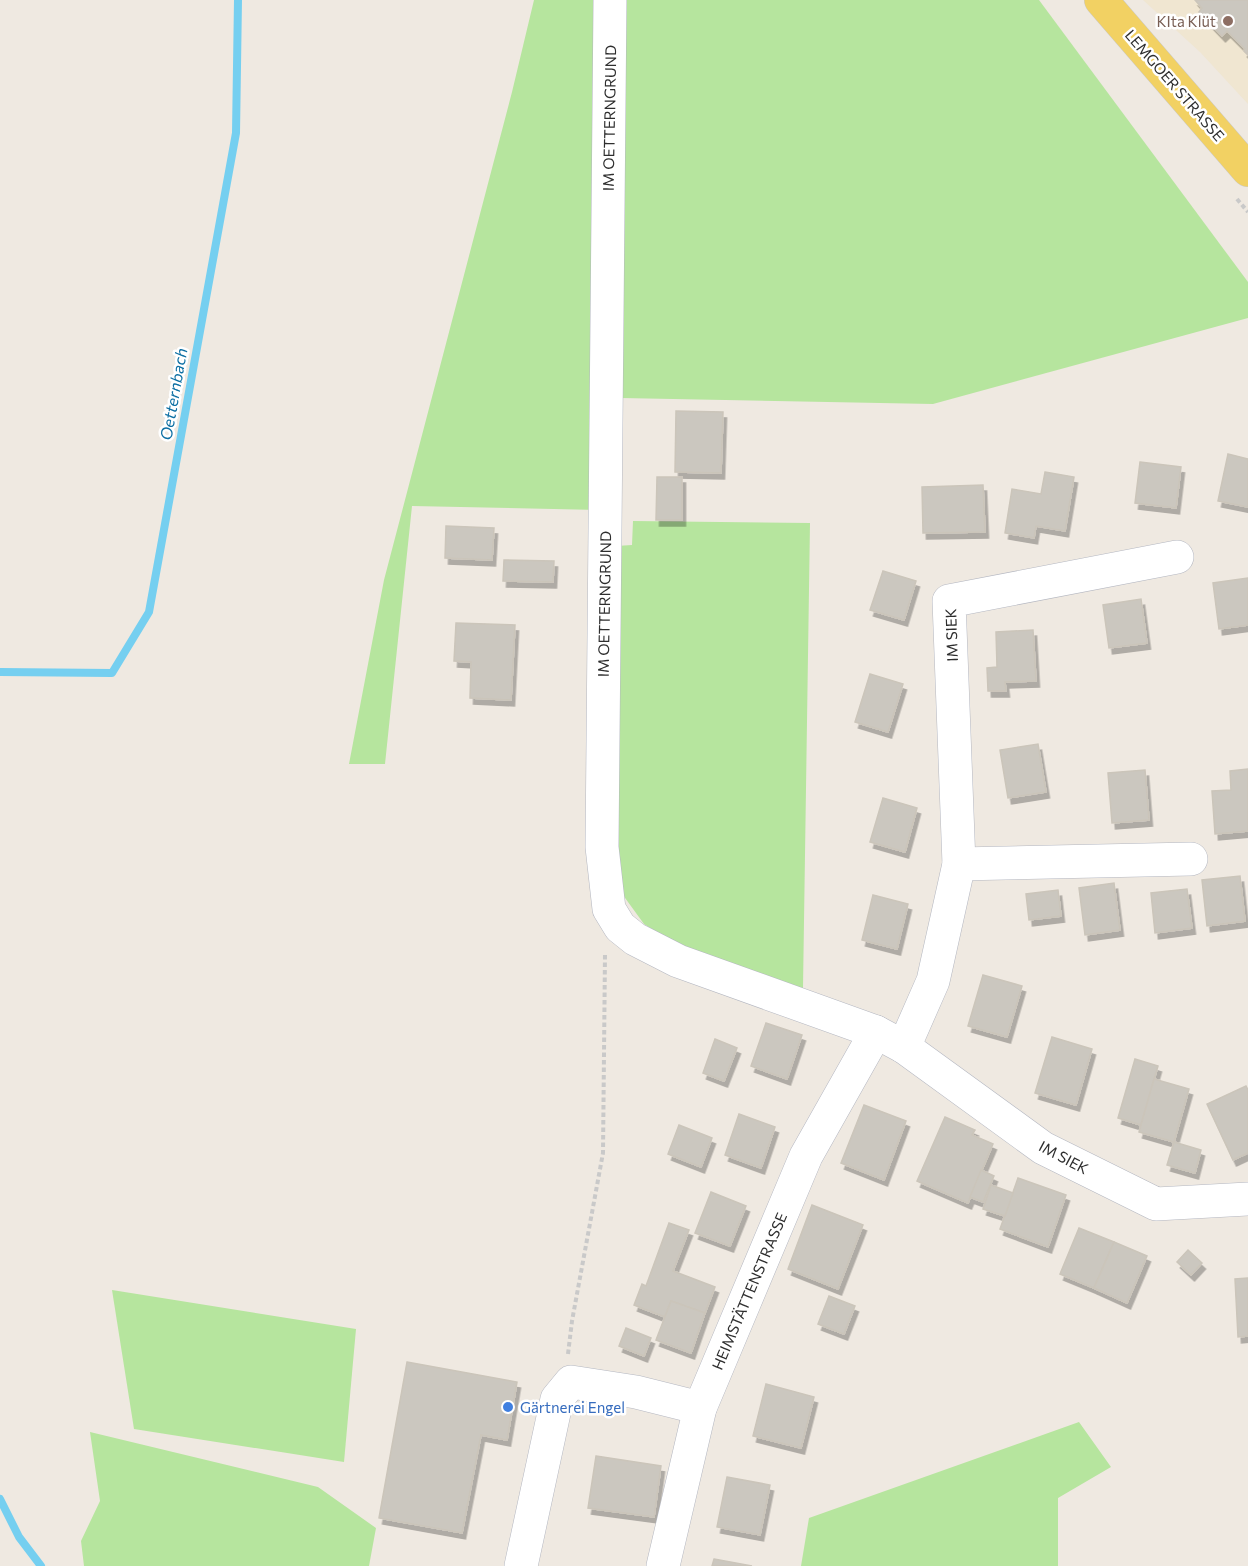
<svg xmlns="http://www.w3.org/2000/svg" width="1248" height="1566" viewBox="0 0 1248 1566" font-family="Commissioner,sans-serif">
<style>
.education{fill:#f0e6d1}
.green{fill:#b6e59e}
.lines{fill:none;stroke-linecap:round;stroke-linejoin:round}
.stream{stroke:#75cff0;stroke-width:8}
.building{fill:#cbc7bf;stroke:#cbc5ba;stroke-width:1.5;filter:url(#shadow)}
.minor-casing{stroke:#b4b7c1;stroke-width:34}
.major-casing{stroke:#c9c9c9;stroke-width:34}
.path{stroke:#c9c9c9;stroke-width:4;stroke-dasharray:4.5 3;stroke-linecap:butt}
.minor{stroke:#fff;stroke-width:33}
.major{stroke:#f2d163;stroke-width:33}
.education-dot{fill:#8d6e63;stroke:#fff;stroke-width:2}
.shop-dot{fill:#3f7fe0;stroke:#fff;stroke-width:2}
.labels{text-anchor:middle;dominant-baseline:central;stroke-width:5;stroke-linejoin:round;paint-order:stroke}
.education-label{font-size:15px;fill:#785e54;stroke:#fff;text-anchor:end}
.street-label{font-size:15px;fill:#2e2e2e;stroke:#fff}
.shop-label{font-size:15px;fill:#366cbe;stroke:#fff;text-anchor:start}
.water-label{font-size:16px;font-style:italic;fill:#0d6fa3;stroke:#fff}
</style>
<defs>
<filter id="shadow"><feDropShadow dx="3.5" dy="6" stdDeviation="0" flood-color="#0004"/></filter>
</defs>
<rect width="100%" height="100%" fill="#efe9e1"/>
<polygon class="education" points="1143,0 1248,0 1248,104 1200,52"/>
<g class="green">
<polygon points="534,0 605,0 599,510 412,506 385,764 349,764 384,580 512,92"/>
<polygon points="622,0 1039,0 1248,282 1248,318 933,404 621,398"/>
<polygon points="633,521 810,523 803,988 754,977 685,950 644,924 620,891 612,839 616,546 632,545"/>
<polygon points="112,1290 356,1329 344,1462 134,1429"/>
<polygon points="1079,1422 1111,1467 1058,1498 1058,1566 801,1566 809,1518"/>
<polygon points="90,1432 318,1487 376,1528 369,1566 84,1566 81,1541 100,1501"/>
</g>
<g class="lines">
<g class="stream">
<polyline points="0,672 112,673 149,612 236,133 238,0"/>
<polyline points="0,1499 19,1537 41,1566"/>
</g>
</g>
<g class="building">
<polygon points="1195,0 1248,0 1248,55 1244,51 1245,49 1227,31 1222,36 1199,12 1202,8"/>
<polygon points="676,411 723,412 721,473 675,472"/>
<polygon points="1228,454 1248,459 1248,507 1218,501"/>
<polygon points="1140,462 1181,467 1176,508 1135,503"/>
<polygon points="1045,472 1074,477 1065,531 1036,526 1034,538 1005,533 1012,489 1041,494"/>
<polygon points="657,477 682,477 682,520 656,520"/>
<polygon points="983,485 985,532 923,533 922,487"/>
<polygon points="446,526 494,528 492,560 445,558"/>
<polygon points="504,560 554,561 553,582 503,581"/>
<polygon points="883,571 916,581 904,620 870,610"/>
<polygon points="1248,578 1248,625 1219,629 1213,583"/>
<polygon points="1141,599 1147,643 1109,648 1103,605"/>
<polygon points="456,623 515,625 511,700 470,698 471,662 454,661"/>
<polygon points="1033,630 1036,681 1005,682 1006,691 988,691 987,668 997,667 996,632"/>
<polygon points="870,674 903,684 888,732 855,722"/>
<polygon points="1038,744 1046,792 1008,798 1000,750"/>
<polygon points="1248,769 1248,831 1215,834 1212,791 1231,790 1230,771"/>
<polygon points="1145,770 1149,820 1112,823 1108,773"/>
<polygon points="883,798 917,808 905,852 870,842"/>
<polygon points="1240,876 1245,921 1207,926 1202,880"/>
<polygon points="1114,883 1120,930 1085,935 1079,888"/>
<polygon points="1187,889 1192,928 1155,933 1151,893"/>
<polygon points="1058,890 1061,916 1029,920 1026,894"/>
<polygon points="873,895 908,904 897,949 862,940"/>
<polygon points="983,975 1022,986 1007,1037 968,1026"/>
<polygon points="766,1023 802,1035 787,1079 751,1066"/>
<polygon points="1052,1037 1092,1049 1076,1105 1035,1093"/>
<polygon points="715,1039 737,1048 724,1081 703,1073"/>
<polygon points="1135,1059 1158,1066 1141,1125 1118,1118"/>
<polygon points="1154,1079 1189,1089 1174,1142 1139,1132"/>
<polygon points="1246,1086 1248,1090 1248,1153 1233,1160 1207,1104"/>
<polygon points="864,1105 906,1121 884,1180 841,1163"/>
<polygon points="739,1114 775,1127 761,1168 725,1155"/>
<polygon points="945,1117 975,1130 972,1135 993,1144 968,1203 917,1181"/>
<polygon points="679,1125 712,1138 701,1167 668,1154"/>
<polygon points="1174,1142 1201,1150 1195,1173 1167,1165"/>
<polygon points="981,1170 994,1176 983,1202 970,1197"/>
<polygon points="1018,1178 1066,1195 1048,1247 1000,1229"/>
<polygon points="991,1185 1013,1193 1005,1216 983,1209"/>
<polygon points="711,1192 746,1206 730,1246 695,1233"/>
<polygon points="812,1205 863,1225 838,1289 788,1269"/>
<polygon points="669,1223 689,1230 673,1271 715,1287 705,1313 671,1301 665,1317 634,1305 642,1284 646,1286"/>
<polygon points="1079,1228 1114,1242 1094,1288 1060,1274"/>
<polygon points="1114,1242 1147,1256 1127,1303 1094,1288"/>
<polygon points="1188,1250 1202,1263 1191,1275 1177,1262"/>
<polygon points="1248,1278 1248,1336 1238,1337 1235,1279"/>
<polygon points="829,1296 855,1306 844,1334 818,1324"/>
<polygon points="671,1301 705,1313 691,1353 656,1340"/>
<polygon points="626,1328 651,1338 644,1356 619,1346"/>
<polygon points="407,1362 517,1382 507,1440 481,1435 462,1533 379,1518"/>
<polygon points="766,1384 814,1397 801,1448 753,1436"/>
<polygon points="596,1456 661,1466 654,1517 588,1508"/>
<polygon points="727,1477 770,1485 760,1535 717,1527"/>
<polygon points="714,1559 752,1566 712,1566"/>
</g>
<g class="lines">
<defs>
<g id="minor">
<polyline points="610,0 602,847 609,909 620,927 635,939 678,961 876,1032 904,1047 1043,1148 1156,1204 1248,1199"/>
<polyline points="959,864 1191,859"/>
<polyline points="904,1047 933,981 959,864 949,601 1177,557"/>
<polyline points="521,1566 557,1399 571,1382 636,1392 700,1408"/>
<polyline points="663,1566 700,1408 806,1156 876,1032"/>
</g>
<polyline id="major" points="1101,0 1248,170"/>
</defs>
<use href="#minor" class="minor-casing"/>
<use href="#major" class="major-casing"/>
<g class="path">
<polyline points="1237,199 1248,212"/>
<polyline points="568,1354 572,1321 603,1153 605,954"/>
</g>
<use href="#minor" class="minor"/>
<use href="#major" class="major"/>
</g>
<circle class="education-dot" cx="1228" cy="21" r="6"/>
<circle class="shop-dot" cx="508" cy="1407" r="6"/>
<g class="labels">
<g class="education-label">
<text x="1216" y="21">KIta Klüt</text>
</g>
<g class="street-label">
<text transform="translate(1175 85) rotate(49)">LEMGOER STRASSE</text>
<text transform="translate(609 118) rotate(-89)">IM OETTERNGRUND</text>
<text transform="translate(604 604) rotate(-89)">IM OETTERNGRUND</text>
<text transform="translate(951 635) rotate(-92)">IM SIEK</text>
<text transform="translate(1064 1157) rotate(28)">IM SIEK</text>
<text transform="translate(749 1291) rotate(-67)">HEIMSTÄTTENSTRASSE</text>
</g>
<g class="shop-label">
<text x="520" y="1407">Gärtnerei Engel</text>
</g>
<g class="water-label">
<text transform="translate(173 394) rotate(-80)">Oetternbach</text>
</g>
</g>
</svg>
